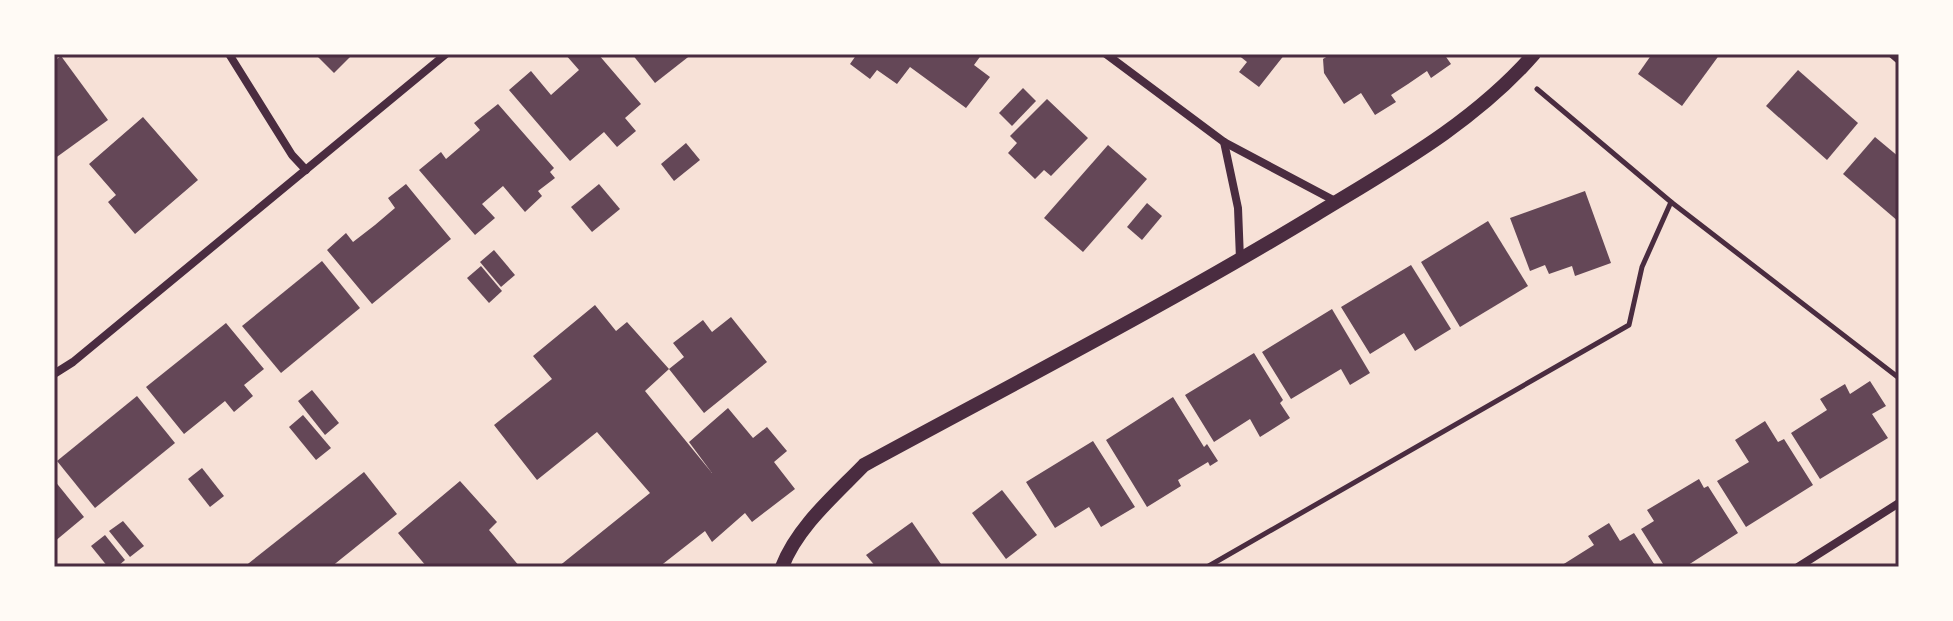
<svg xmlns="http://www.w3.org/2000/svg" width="1953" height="621" viewBox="0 0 1953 621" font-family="Cabin,sans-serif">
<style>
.building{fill:#644757}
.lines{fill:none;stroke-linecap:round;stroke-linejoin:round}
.path{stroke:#4a2c40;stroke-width:5}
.minor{stroke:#4a2c40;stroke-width:8}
.tertiary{stroke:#4a2c40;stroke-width:14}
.neatline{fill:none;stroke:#4a2c40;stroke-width:3}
</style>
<rect width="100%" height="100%" fill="#f7e1d7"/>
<g class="building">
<polygon points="315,54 353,54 334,73"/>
<polygon points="565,54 598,54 641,104 625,118 636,131 617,147 604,132 570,161 509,90 531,71 551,95 579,70"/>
<polygon points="632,54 692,54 655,83"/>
<polygon points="857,54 982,54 974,65 990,77 966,108 910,67 897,84 877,70 870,79 850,64"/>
<polygon points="1237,54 1285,54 1259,87 1239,72 1247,62"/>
<polygon points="1331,54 1444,54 1451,64 1431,78 1427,71 1408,84 1391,95 1396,102 1375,115 1361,93 1344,104 1324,73 1323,59"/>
<polygon points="1652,54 1720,54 1682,106 1638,74"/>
<polygon points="61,56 108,120 54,159 54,61"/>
<polygon points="1798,70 1858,123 1827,160 1766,106"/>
<polygon points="1023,88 1036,101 1012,126 999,113"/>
<polygon points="1047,99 1088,138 1051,176 1044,170 1035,179 1008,153 1017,143 1010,136"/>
<polygon points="498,104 554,168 550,172 555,178 538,191 542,196 525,212 503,186 482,204 495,218 475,235 419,170 441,152 446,159 480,130 474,123"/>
<polygon points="143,117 198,180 135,234 108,202 116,195 89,164"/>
<polygon points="1875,137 1899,157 1899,222 1843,174"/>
<polygon points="686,143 700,160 674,181 661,164"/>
<polygon points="1108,145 1147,179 1083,252 1044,218"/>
<polygon points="406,184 451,239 372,304 327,250 346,233 353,242 375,225 395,208 388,198"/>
<polygon points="599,184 620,209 592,232 571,207"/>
<polygon points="1585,191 1611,263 1575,276 1572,266 1549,274 1545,265 1530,271 1510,218"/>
<polygon points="1147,203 1162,216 1142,240 1127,227"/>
<polygon points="1488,221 1528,286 1460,327 1421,262"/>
<polygon points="494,250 515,275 501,287 480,262"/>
<polygon points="322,261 360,308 281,373 242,326"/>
<polygon points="1411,265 1451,329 1415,351 1404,333 1370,354 1341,307"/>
<polygon points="481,266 502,291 489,303 467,278"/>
<polygon points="595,305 616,331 627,322 669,369 684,357 673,343 703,320 712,332 731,317 767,362 704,413 669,369 645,391 712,473 689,442 728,408 753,438 767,427 787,451 774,462 795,489 752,522 745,513 712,542 705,531 659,567 558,567 650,493 597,432 537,480 494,425 552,379 533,356"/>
<polygon points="1332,309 1370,373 1350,385 1341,369 1291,399 1262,352"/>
<polygon points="226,323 264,369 244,385 253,396 234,412 225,401 184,434 146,387"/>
<polygon points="1254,353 1283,400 1280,403 1290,418 1260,437 1250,419 1214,442 1185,395"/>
<polygon points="1870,381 1886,406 1872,414 1888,438 1820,479 1791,433 1827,410 1820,399 1845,384 1850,394"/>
<polygon points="312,390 339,423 325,435 298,401"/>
<polygon points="137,396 175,443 95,508 57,461"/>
<polygon points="1173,397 1204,447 1207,444 1218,461 1210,466 1208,462 1178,480 1181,486 1147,507 1106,440"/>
<polygon points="303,415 331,448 316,460 289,427"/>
<polygon points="1765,421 1778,442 1784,439 1813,485 1746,527 1717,481 1749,462 1735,440"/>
<polygon points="1093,441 1135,507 1101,527 1089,507 1055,528 1026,482"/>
<polygon points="202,468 224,496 210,507 188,479"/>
<polygon points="364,472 397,514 331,567 244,567"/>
<polygon points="1699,479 1704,488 1708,486 1738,533 1685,567 1665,567 1641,529 1654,521 1647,510"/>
<polygon points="54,480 84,517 54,542"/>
<polygon points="460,481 497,522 489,530 520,567 427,567 398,533"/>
<polygon points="1002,490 1037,535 1006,559 972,513"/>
<polygon points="123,521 144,546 130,557 109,531"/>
<polygon points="912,522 943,567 876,567 866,555"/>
<polygon points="1609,523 1620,541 1634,533 1656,567 1559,567 1594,545 1588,536"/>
<polygon points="105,535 125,560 117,567 108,567 91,546"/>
</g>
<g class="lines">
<g class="path">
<polyline points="1537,89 1671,202 1899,378"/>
<polyline points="1207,567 1629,325 1642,267 1671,202"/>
</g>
<g class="minor">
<polyline points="229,54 292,155 306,170"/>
<polyline points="1106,54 1224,142 1337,202"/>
<polyline points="1892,54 1899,60"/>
<polyline points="1224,142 1238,208 1240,259"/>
<polyline points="54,374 73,362 446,54"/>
<polyline points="1798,567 1899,503"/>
</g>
<path class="tertiary" d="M782,567C797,527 835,495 864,465C1015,383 1168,304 1315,215C1392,168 1474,123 1534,54"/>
</g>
<rect width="1953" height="621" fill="none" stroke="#fffaf5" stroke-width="112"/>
<rect x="56" y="56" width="1841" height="509" class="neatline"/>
</svg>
